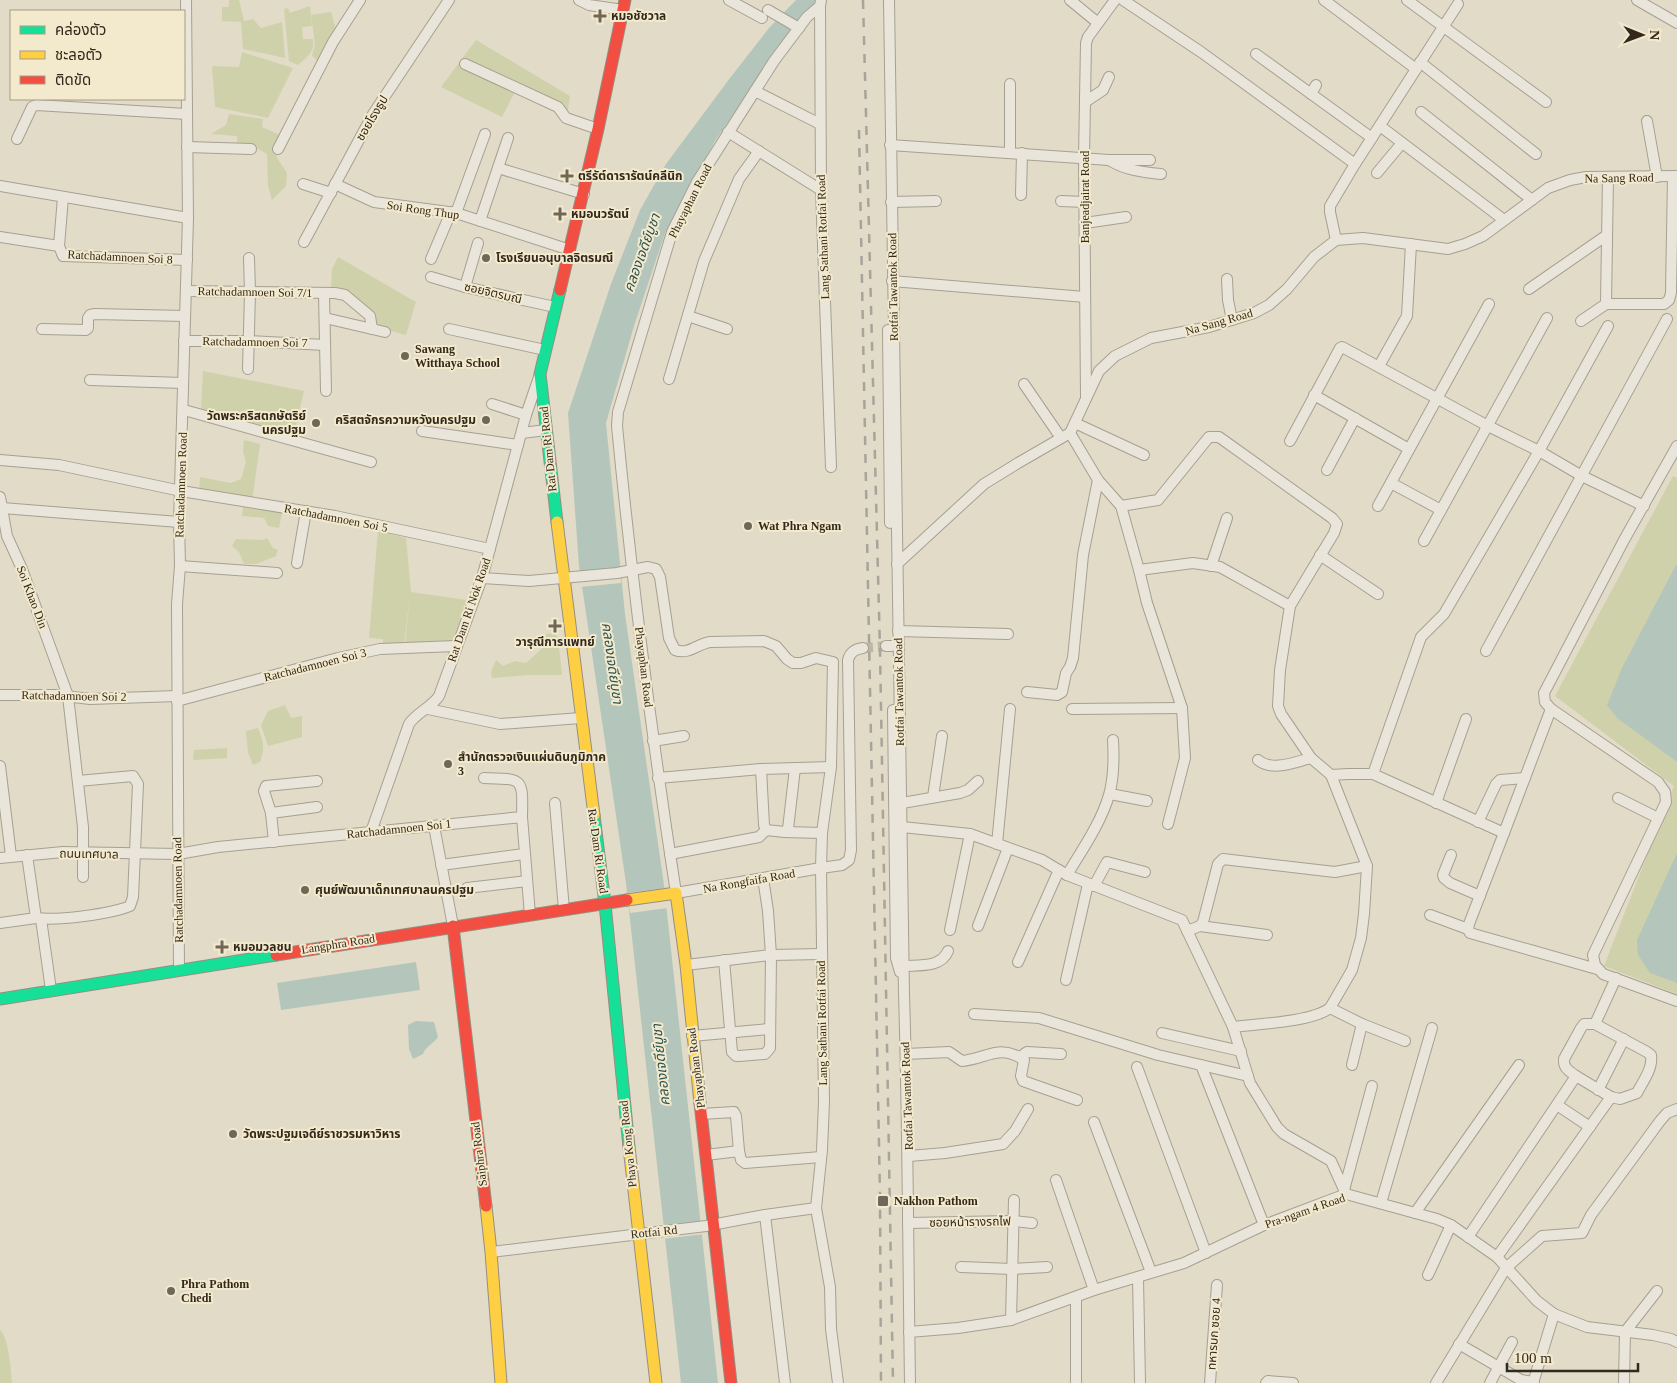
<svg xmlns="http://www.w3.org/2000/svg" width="1677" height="1383" viewBox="0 0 1677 1383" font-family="'Times New Roman','Noto Sans Thai',serif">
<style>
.green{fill:#cfd1ab}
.water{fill:#b4c6bb}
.pier{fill:#e2dbc8}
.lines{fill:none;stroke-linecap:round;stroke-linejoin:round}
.street-tunnel{stroke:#bfb7a6;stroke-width:10;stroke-dasharray:10 5;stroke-linecap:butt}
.street-casing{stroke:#a6a092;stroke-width:12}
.fast-casing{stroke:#968f82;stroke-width:13}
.slow-casing{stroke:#968f82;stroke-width:13}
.jam-casing{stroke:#968f82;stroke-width:13}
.street{stroke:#e9e5da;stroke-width:10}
.fast{stroke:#16e098;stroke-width:11}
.slow{stroke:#ffcf43;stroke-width:11}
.jam{stroke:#f24e42;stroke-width:11}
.rail{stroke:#a8a49b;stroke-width:2.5;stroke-dasharray:9 9;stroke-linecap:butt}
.poi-dot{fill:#706758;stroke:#f3eacd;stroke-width:2}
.labels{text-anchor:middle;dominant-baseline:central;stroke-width:4;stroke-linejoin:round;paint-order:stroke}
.poi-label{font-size:12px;font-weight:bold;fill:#33281c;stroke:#f3eacd;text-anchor:start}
.street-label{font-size:12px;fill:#33281c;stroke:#f3eacd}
.water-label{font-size:14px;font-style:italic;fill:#2b5251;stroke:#f3eacd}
</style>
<rect width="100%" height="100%" fill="#e2dbc8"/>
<g class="green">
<polygon points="229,0 239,0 244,21 253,19 261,28 282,22 285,58 243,49 241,22 222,21 222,7 229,7"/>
<path d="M310,6L312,26L302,27L303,39H313C315,52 307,57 298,65L289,61L284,9L288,8L290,13Z"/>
<polygon points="331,12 336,30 319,62 312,56 315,44 311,15"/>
<polygon points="476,40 570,96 567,116 518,86 502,117 441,87"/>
<polygon points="242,52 293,68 268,118 215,107 212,66 239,67"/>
<polygon points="229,114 263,119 262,127 280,135 276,146 277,158 287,173 286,186 272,200 268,186 267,154 255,147 237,146 237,136 211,134 226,125"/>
<polygon points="338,257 416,302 406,335 376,327 331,288 332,269"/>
<polygon points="203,371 304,391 295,430 291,433 201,409"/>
<polygon points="244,440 260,444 252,501 199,493 200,477 231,483 241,479 246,462 243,451"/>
<polygon points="1673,476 1677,478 1677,994 1604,966 1674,786 1555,696"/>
<polygon points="243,507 282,513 279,528 268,526 264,518 242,516"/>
<polygon points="378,531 406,538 411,592 467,600 453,642 405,643 410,595 404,643 383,644 383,639 369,638"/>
<polygon points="267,538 273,548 278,550 276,556 256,564 244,564 239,552 232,546 236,539 262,540"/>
<polygon points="553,633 558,637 562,675 528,675 492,678 491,672 496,660 503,666 515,661 526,663 546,645 546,634"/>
<polygon points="285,705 291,718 302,716 302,737 268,746 261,725 268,711"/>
<path d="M258,728C264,743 265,747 260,762L253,765L248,753L246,731Z"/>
<polygon points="227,748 227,758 193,760 194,750"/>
<path d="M0,1330C9,1338 11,1370 12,1383H0Z"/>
</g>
<g class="water">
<polygon points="796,0 817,0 817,3 786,38 715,141 665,233 634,326 606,423 625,614 664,885 718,1383 681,1383 626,883 579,566 568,413 611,284 640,210 666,164 730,78 769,28"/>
<polygon points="1677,563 1677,762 1617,718 1607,705 1622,668"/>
<polygon points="1677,853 1677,983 1650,973 1638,955 1637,940"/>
<polygon points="416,962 420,990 281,1010 277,983"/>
<path d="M416,1021L434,1022L438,1037C433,1044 426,1046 423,1054L413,1059L409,1049L408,1025Z"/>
</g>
<g class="pier">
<polygon points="620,569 621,583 580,587 579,572"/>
<polygon points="665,888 668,908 630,913 627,893"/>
<polygon points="703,1221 705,1234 662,1239 661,1226"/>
</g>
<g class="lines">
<polyline class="street-tunnel" points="863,648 886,646"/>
<defs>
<g id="street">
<polyline points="579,0 589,5 623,10"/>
<polyline points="729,0 762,18"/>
<path d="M821,0L820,6L807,17L774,61L697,182L672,232L618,412L617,426C632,582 652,738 676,893L821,868L842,865L849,860L851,850L848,660C850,652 855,649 863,648"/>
<path d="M889,0L904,994C908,1123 908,1253 910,1383"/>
<polyline points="1070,0 1098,23"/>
<polyline points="1123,0 1201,52 1355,164"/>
<polyline points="1324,0 1416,69"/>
<polyline points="1407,0 1546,102"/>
<polyline points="1637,0 1677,23"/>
<polyline points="820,6 821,190 831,467"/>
<polyline points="768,10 799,28"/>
<polyline points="1256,54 1372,138"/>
<polyline points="1420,62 1536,154"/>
<polyline points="465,64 558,107 566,118 598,129"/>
<polyline points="755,91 820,124"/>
<polyline points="1311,94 1316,85"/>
<polyline points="1085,102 1103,90 1109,77"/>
<polyline points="1421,112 1532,200"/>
<polyline points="1647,121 1657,177"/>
<polyline points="1380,126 1504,220"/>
<polyline points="728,132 821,190"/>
<polyline points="17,139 32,107 36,105 187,114"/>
<path d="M890,145L1109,160C1125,170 1141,172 1161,174"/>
<polyline points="187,147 251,149"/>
<polyline points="278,149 333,42 360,0"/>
<polyline points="1010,152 1010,84"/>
<polyline points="1110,160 1150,160"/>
<polyline points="498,168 584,194"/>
<polyline points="1377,173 1402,143"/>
<polyline points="1608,177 1606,304 1664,304 1669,300 1671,293 1673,176"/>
<polyline points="303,184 331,193"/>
<polyline points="335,184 374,202 456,213 570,250"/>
<polyline points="0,186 188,218"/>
<polyline points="1021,195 1022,153"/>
<polyline points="63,197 59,246 63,256 187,260"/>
<polyline points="1061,201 1085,202"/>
<polyline points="891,202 936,201"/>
<polyline points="456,213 485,134"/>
<polyline points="480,221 508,138"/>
<polyline points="1085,223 1126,217"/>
<polyline points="0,237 59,246"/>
<polyline points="1336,240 1330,212 1330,206 1355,164 1458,4"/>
<polyline points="304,242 373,114 449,0"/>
<polyline points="431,259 451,212"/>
<polyline points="431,277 465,287 555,307"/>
<polyline points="1227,279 1228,300 1232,320"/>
<polyline points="892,281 1085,297"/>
<polyline points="465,287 478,243"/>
<polyline points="1529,289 1607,235"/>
<polyline points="186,291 335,293 345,295 370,316 372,329"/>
<polyline points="324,294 326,391"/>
<polyline points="688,316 727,329"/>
<polyline points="325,318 385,332"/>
<polyline points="1581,321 1606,304"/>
<polyline points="42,329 86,330 88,328 88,318 90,315 95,314 185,316"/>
<polyline points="449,329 545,350"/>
<polyline points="888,330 890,523"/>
<polyline points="184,341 248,341 325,345"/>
<polyline points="1379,366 1407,316 1411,244"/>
<polyline points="248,369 250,292 249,258"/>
<polyline points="669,379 704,261 739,179 759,151"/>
<polyline points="90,380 183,383"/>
<polyline points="1024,384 1061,438"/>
<polyline points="1314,395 1409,449"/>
<polyline points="1086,397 1084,157 1086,43 1088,37 1115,0"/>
<polyline points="492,404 526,415"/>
<polyline points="184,410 371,462"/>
<polyline points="1075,423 1144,455"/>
<polyline points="422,431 518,445"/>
<polyline points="522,433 546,430"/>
<polyline points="1070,433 1098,480 1121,506 1139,570 1147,603 1182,708 1185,758 1168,824"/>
<polyline points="1290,441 1340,348 1342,347 1488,426 1539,451 1582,476 1644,506"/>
<polyline points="1677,446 1624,540 1544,693 1545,702 1551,709 1658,782 1665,792 1666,802 1593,955 1595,965 1603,974 1677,1001"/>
<polyline points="0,460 59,465 181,491 335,516 490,549"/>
<polyline points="1327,470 1355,418"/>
<polyline points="1391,483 1441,510"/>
<polyline points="0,497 7,536 22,569 68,696 83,827 83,877"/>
<path d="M1121,506L1158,500L1209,437H1219L1332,518L1337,524L1334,533L1290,606L1280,670L1278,706L1281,714L1311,758L1331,775L1367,866L1364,914L1361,938L1352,970L1330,1008C1312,1022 1258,1024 1233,1027"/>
<polyline points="1378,506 1489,304"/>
<polyline points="2,508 179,522"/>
<polyline points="1424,541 1547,318"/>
<polyline points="1320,555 1378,594"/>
<polyline points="297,563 306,511"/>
<polyline points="897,564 984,484 1018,463 1070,433 1099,371 1115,356 1151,338 1209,327 1254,313 1269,305 1287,289 1314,257 1336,240 1363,238 1448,249 1465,244 1483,236 1548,188 1570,180 1586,177 1677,176"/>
<polyline points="180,566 277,573"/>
<polyline points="1211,566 1227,518"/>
<polyline points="1139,570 1193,563 1220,567 1290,606"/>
<path d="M482,578L529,581L617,573L648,567L656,569L660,577L669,638L675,650C689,655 697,644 710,642L764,641L776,646L787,659L793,663H801L816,658L833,662L831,767L822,833L821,868L824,1102L822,1150L816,1208L830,1287L831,1329L838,1383"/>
<polyline points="898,631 1008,634"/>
<polyline points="886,646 892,646"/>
<polyline points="1486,651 1667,319"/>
<polyline points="1027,692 1057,695 1062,692 1066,673 1070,667 1073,658 1083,555 1098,480"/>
<polyline points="0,695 57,695 90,699 177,696"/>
<polyline points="177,701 338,658 380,649 456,646"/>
<polyline points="428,709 500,724 581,718"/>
<polyline points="1072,709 1182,708"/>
<polyline points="1551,709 1504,833 1373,774 1421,637 1444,614 1539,451 1608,326"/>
<polyline points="893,710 896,958 900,972"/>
<polyline points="653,741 684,736"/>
<path d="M1258,760C1272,772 1295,762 1311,758"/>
<polyline points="0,766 11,856"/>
<polyline points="761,769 764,825 766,830 785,832 788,829 795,768"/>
<polyline points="1331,775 1348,774 1373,774"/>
<path d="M484,778C523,779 523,777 522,817"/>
<polyline points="658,778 761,769 831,767"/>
<polyline points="1110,794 1147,801"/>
<polyline points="933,797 942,736"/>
<polyline points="1618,798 1658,818"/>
<polyline points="555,803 564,910"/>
<polyline points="902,803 960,793 968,790 978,781"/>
<polyline points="1436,803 1466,719"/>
<polyline points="271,813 317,807"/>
<polyline points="1478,822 1496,784 1500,780 1525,778"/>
<polyline points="434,826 453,926"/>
<polyline points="902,827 970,834 1042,860 1067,875 1182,920 1233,1027 1250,1083 1277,1127 1284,1134 1331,1161 1346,1194"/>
<path d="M371,832L409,724C417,712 431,708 439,696L482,578L526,415L539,377"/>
<polyline points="785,832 822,833"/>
<polyline points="1504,833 1469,924 1468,929 1470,933 1597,969"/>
<polyline points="274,842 271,813 264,791 266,786 317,781"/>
<polyline points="997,844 1010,709"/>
<polyline points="670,854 759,837 766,830"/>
<polyline points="1451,855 1443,875 1444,878 1450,883 1480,896"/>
<polyline points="0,858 63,852 178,854 218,847 522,817 530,915"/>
<polyline points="441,865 524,854"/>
<path d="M1067,875C1082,850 1101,823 1109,795C1114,778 1114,758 1113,740"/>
<polyline points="1094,886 1107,862 1145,872"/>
<polyline points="467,888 527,881"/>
<polyline points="1430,915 1468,929"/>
<path d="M36,918C57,921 111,914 130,906L133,897L138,784L133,776L78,781"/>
<polyline points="41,919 51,990"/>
<polyline points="0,923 36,918 27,855"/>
<polyline points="978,926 1008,848"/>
<polyline points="1200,926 1267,935"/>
<polyline points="950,930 970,834"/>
<polyline points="1187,931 1200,926 1203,922 1218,864 1223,859 1335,872 1367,866"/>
<polyline points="724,960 732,1052 736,1056 739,1056 765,1054 770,1048 771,955 768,911 763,878"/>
<polyline points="1018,962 1059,870"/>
<polyline points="686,965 771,955 821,954"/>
<path d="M904,966C919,965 941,968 948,951"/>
<polyline points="179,970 177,604 180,566 179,522 188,218 186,0"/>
<polyline points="1066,980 1088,884"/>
<polyline points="1330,1008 1362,1024 1405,1041"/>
<polyline points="974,1014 1039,1018 1158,1055 1248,1076"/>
<polyline points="1595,1024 1616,978"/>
<polyline points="1162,1033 1241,1051"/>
<polyline points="692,1036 769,1029"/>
<path d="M906,1054L949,1052L962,1061C986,1059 999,1043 1024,1060L1021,1076L1023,1081L1077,1100"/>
<polyline points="1020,1057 1027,1052 1061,1054"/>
<polyline points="1201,1065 1264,1225"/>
<polyline points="1352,1065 1362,1024"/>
<polyline points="1137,1067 1206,1253"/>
<path d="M1576,1076C1569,1071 1563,1068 1564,1059L1581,1028L1584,1024H1595L1647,1052L1651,1055C1653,1069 1643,1081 1637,1093L1620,1099L1611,1097"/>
<polyline points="1598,1090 1624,1039"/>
<polyline points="1557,1105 1590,1127"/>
<polyline points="701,1114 734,1112 736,1116 739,1151"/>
<polyline points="1094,1122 1151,1272"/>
<polyline points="706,1155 739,1151 741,1160 745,1163 821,1157"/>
<polyline points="909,1156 945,1153 1003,1144 1015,1131 1028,1109"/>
<polyline points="1056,1180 1094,1290"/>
<polyline points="1344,1190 1372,1086"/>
<polyline points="1381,1203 1432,1028"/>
<polyline points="1415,1213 1519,1065"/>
<polyline points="765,1215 785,1383"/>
<polyline points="908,1223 1013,1221 1032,1223"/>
<polyline points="1468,1237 1576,1076 1611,1097 1497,1257"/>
<polyline points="491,1252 706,1226 765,1215 816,1208"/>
<polyline points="961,1267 1012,1269 1047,1267"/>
<polyline points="1428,1275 1451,1225"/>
<polyline points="1138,1278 1140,1383"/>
<polyline points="1076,1297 1076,1383"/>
<polyline points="1011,1320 1014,1200"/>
<polyline points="909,1332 958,1328 1011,1320 1094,1290 1184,1263 1264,1225 1346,1194 1437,1219 1451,1225 1497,1257 1537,1301 1554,1314 1587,1327 1653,1335 1671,1339 1677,1342"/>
<polyline points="1459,1344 1521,1380 1534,1382"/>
<polyline points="1210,1383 1217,1285"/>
<polyline points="1266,1383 1268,1381 1293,1383"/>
<polyline points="1436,1383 1506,1268 1542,1236 1582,1233 1591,1215 1660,1121 1667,1113 1677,1109"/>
<polyline points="1490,1383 1512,1342"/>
<polyline points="1533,1383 1554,1314"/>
<polyline points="1624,1383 1625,1332 1657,1291"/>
</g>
<g id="fast">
<polyline points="557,522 540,374 560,290"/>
<polyline points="594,815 605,904 629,1147"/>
<polyline points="0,999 276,955"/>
</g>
<g id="slow">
<polyline points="557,522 594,815"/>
<polyline points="627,900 676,893 686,965 700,1103"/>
<polyline points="629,1147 656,1383"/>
<polyline points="486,1206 491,1252 501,1383"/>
</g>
<g id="jam">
<polyline points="560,290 598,129 625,0"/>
<polyline points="453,926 486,1206"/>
<polyline points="276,955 627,900"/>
<polyline points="700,1103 731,1383"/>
</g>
</defs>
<use href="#street" class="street-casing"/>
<use href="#fast" class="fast-casing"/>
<use href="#slow" class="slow-casing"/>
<use href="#jam" class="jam-casing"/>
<use href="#street" class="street"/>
<use href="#fast" class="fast"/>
<use href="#slow" class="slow"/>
<use href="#jam" class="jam"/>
<g class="rail">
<polyline points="863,0 880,650 893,1383"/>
<polyline points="859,130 880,1195 881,1383"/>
</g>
</g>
<g class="poi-dot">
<path d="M597.5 8.5h5v5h5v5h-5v5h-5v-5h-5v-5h5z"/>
<path d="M564.5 168.5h5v5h5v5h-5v5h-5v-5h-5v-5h5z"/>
<path d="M557.5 206.5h5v5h5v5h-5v5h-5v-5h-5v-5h5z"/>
<circle cx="486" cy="258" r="5"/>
<circle cx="405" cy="356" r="5"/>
<circle cx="486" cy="420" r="5"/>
<circle cx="316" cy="423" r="5"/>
<circle cx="748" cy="526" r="5"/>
<path d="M552.5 618.5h5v5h5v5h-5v5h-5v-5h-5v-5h5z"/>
<circle cx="448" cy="764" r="5"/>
<circle cx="305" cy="890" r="5"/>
<path d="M219.5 939.5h5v5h5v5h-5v5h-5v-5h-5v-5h5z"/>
<circle cx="233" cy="1134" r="5"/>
<rect x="877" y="1195" width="12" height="12" rx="2.5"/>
<circle cx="171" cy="1291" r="5"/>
</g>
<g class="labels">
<g class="poi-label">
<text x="611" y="16">หมอชัชวาล</text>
<text x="578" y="176">ตรีรัต์ดารารัตน์คลีนิก</text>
<text x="571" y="214">หมอนวรัตน์</text>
<text x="496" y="258">โรงเรียนอนุบาลจิตรมณี</text>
<text x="415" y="349">Sawang<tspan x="415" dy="14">Witthaya School</tspan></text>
<text x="306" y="416" text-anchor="end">วัดพระคริสตกษัตริย์<tspan x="306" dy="14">นครปฐม</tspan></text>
<text x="476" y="420" text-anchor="end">คริสตจักรความหวังนครปฐม</text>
<text x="758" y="526">Wat Phra Ngam</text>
<text x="555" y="642" text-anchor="middle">วารุณีการแพทย์</text>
<text x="458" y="757">สำนักตรวจเงินแผ่นดินภูมิภาค<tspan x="458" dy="14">3</tspan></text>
<text x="315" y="890">ศุนย์พัฒนาเด็กเทศบาลนครปฐม</text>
<text x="233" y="947">หมอมวลชน</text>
<text x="243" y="1134">วัดพระปฐมเจดีย์ราชวรมหาวิหาร</text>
<text x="894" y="1201">Nakhon Pathom</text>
<text x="181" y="1284">Phra Pathom<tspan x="181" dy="14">Chedi</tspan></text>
</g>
<g class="street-label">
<text transform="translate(372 118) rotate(-59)">ซอยโรงธูป</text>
<text transform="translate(1619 178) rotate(-1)">Na Sang Road</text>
<text transform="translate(1085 197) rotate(-90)">Banjeadjairat Road</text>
<text transform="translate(690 201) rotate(-63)">Phayaphan Road</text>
<text transform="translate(423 210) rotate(8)">Soi Rong Thup</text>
<text transform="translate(823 237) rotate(-92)">Lang Sathani Rotfai Road</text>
<text transform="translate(120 257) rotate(3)">Ratchadamnoen Soi 8</text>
<text transform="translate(893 287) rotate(-91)">Rotfai Tawantok Road</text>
<text transform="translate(255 292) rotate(1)">Ratchadamnoen Soi 7/1</text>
<text transform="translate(493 293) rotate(13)">ซอยจิตรมณี</text>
<text transform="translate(1219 322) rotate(-16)">Na Sang Road</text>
<text transform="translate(255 342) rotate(1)">Ratchadamnoen Soi 7</text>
<text transform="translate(548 449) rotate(-96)">Rat Dam Ri Road</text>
<text transform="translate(181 485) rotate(-88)">Ratchadamnoen Road</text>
<text transform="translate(336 518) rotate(11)">Ratchadamnoen Soi 5</text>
<text transform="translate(32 597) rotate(69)">Soi Khao Din</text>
<text transform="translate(469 610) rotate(-71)">Rat Dam Ri Nok Road</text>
<text transform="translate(315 665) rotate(-14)">Ratchadamnoen Soi 3</text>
<text transform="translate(644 667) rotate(83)">Phayaphan Road</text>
<text transform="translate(899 692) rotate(-91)">Rotfai Tawantok Road</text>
<text transform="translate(74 696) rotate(1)">Ratchadamnoen Soi 2</text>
<text transform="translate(399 829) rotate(-6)">Ratchadamnoen Soi 1</text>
<text transform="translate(598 851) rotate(82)">Rat Dam Ri Road</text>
<text transform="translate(89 854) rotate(1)">ถนนเทศบาล</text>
<text transform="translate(749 881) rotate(-10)">Na Rongfaifa Road</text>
<text transform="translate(178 890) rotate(-91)">Ratchadamnoen Road</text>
<text transform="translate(338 944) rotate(-9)">Langphra Road</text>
<text transform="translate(822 1023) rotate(-91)">Lang Sathani Rotfai Road</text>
<text transform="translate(696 1068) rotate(-97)">Phayaphan Road</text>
<text transform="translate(907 1096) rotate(-92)">Rotfai Tawantok Road</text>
<text transform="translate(628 1144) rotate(-96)">Phaya Kong Road</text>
<text transform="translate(479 1154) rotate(-97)">Saiphra Road</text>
<text transform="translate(1305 1211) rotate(-19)">Pra-ngam 4 Road</text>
<text transform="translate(970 1222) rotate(-1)">ซอยหน้ารางรถไฟ</text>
<text transform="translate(654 1232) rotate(-6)">Rotfai Rd</text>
<text transform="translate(1214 1334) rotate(-86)">ทหารบก ซอย 4</text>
</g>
<g class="water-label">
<text transform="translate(642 253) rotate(-70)">คลองเจดีย์บูชา</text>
<text transform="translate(612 663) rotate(82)">คลองเจดีย์บูชา</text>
<text transform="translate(661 1065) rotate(-96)">คลองเจดีย์บูชา</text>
</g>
</g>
<rect x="10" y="10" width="175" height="90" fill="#f3eacd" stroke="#a69c86"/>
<rect x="20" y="26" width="25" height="8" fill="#16e098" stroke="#a69c86"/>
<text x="55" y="35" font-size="15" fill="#33281c">คล่องตัว</text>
<rect x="20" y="51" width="25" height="8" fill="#ffcf43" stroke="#a69c86"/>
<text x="55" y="60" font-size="15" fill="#33281c">ชะลอตัว</text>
<rect x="20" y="76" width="25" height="8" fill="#f24e42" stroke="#a69c86"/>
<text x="55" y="85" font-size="15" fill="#33281c">ติดขัด</text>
<g transform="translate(1642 35) rotate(91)" stroke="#f3eacd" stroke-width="4" paint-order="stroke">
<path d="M0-4L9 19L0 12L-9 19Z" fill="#33281c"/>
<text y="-8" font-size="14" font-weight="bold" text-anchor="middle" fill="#33281c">N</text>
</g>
<path d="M1507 1363v8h131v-8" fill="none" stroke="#33281c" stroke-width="2.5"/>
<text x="1514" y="1363" font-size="15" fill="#33281c" stroke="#f3eacd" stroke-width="4" paint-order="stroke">100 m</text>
</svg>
